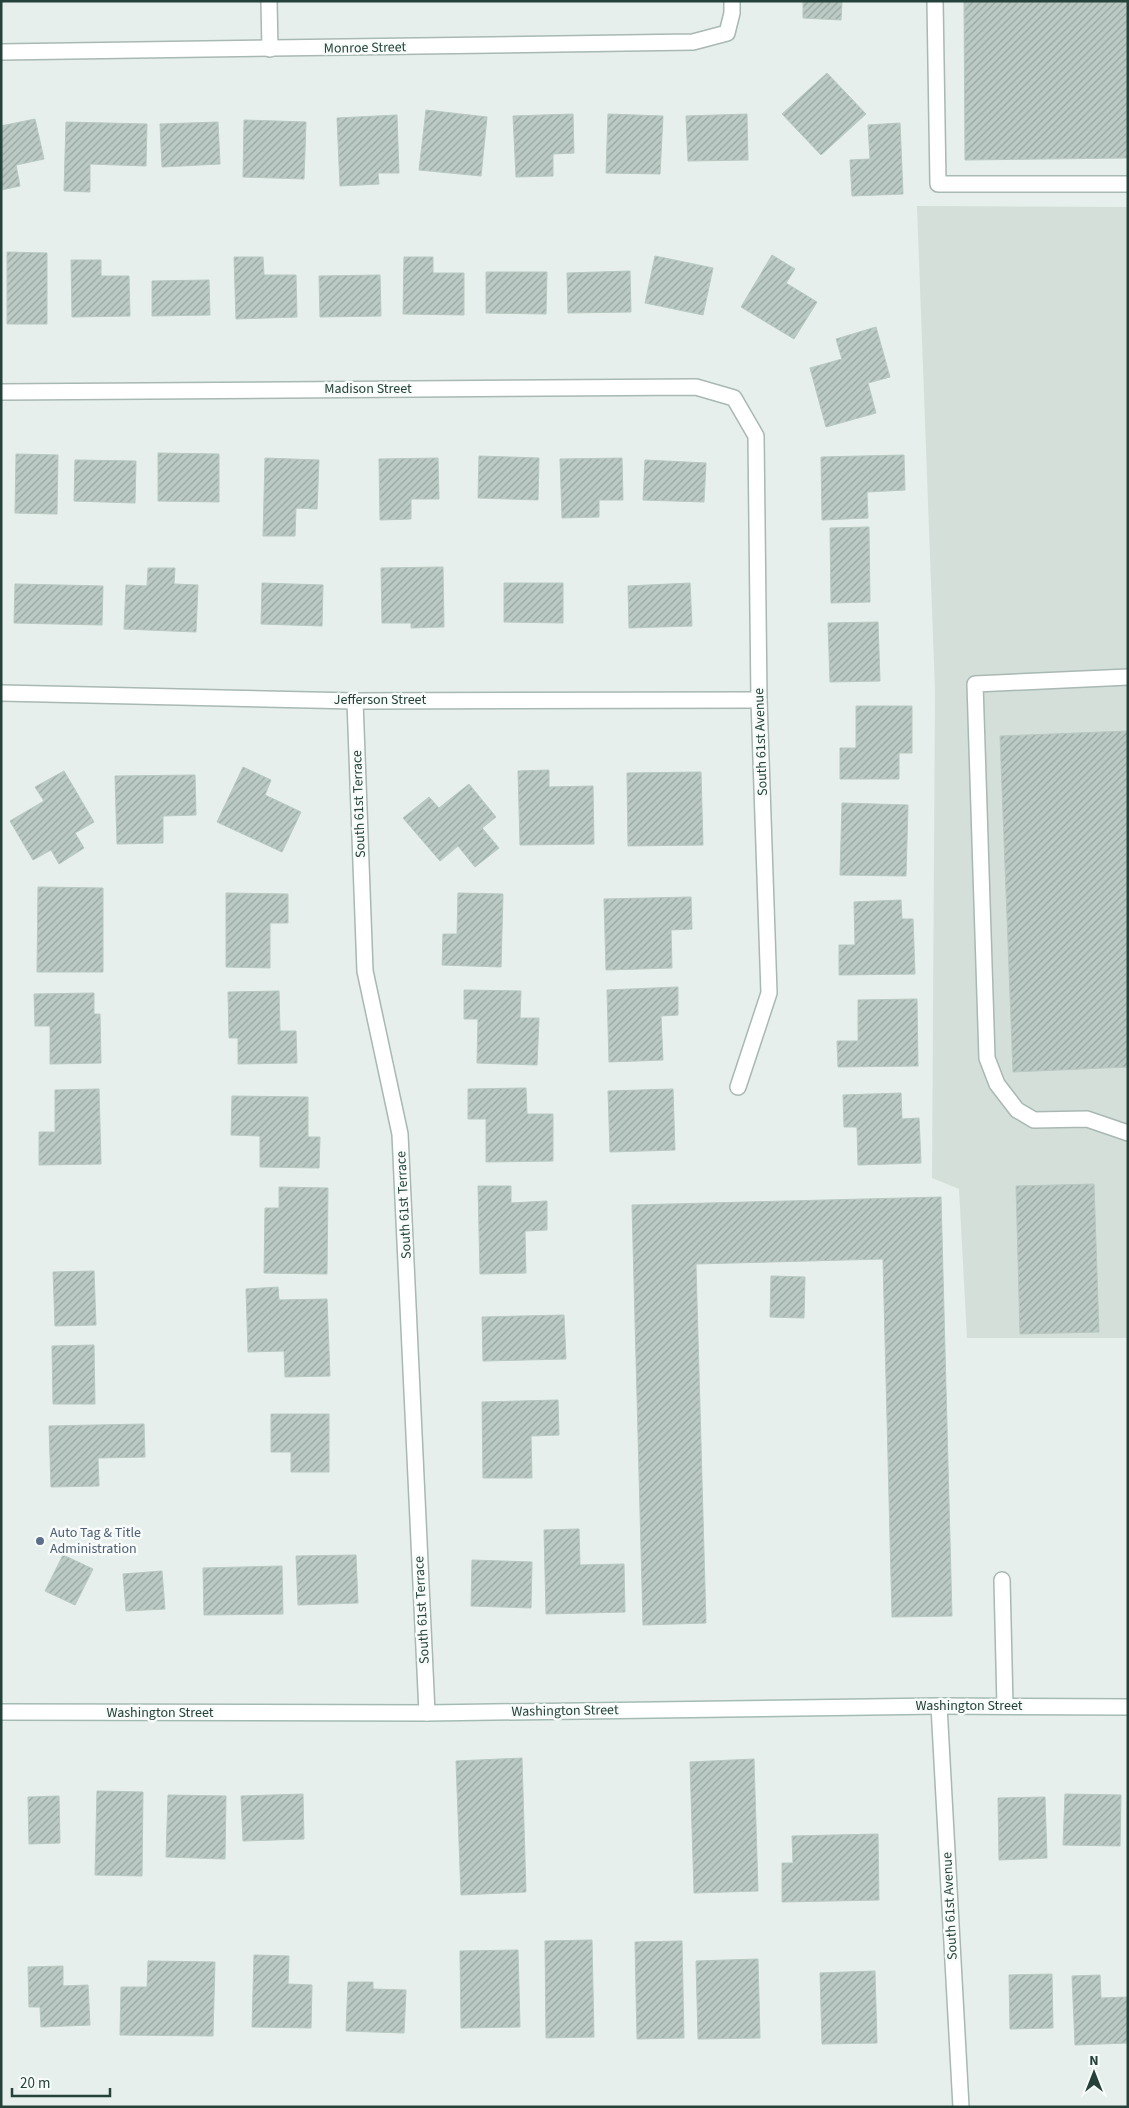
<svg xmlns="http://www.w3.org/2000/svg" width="1129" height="2108" viewBox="0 0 1129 2108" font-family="'Source Sans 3',sans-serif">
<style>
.built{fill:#d4dfda}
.building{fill:url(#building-hatch);stroke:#b8c9c2}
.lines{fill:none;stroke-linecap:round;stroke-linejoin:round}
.lane-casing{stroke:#a8b8b2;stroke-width:18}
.street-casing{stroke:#a8b8b2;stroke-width:18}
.secondary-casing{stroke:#a4bbb3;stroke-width:18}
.lane{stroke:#fff;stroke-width:15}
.street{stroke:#fff;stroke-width:15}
.secondary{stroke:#fff;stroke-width:15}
.service-dot{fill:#5c6f8a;stroke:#f7fbf9;stroke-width:2}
.labels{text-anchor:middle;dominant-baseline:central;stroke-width:5;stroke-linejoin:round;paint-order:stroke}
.street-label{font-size:14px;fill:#24423a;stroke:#f7fbf9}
.service-label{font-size:14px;fill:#4e5e75;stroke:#f7fbf9;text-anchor:start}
</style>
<defs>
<pattern id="building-hatch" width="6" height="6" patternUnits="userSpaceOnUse" patternTransform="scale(1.25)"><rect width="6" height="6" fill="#bbcac4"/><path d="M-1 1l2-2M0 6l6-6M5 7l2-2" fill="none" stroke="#98a6a0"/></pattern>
</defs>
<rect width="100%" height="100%" fill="#e6efeb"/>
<polygon class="built" points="917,206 1128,207 1128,1338 967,1338 959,1189 932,1178 935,691"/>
<g class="building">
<polygon points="803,1 842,1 841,20 803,18"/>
<polygon points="964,1 1128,1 1128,158 965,160"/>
<polygon points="827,73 866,114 821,155 782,114"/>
<polygon points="426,110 487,117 481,176 419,170"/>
<polygon points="573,114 574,153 553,154 553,176 516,177 513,116"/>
<polygon points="608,114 663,116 660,174 606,173"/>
<polygon points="747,114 748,160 688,161 686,116"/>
<polygon points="397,115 399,173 378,173 379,184 340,186 337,118"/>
<polygon points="35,119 44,159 16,165 20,186 1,190 1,126"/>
<polygon points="244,120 306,122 304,179 243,177"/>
<polygon points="66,122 147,124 146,166 90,164 90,192 64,191"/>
<polygon points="218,122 220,164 162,167 160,124"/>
<polygon points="900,123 903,194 852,196 850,160 870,159 868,125"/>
<polygon points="7,252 47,253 47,324 7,324"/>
<polygon points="772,255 795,269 786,283 817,302 794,339 741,307"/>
<polygon points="655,256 713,268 703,315 645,303"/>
<polygon points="234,257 263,257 264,275 296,275 297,317 236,319"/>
<polygon points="404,257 433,257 433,273 464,273 464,315 403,314"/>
<polygon points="71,260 101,260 101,276 129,276 130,316 72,317"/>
<polygon points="630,271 631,312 568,313 567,273"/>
<polygon points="486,272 547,272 546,314 486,313"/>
<polygon points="380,275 381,316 320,317 319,276"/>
<polygon points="209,280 210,315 152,316 152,281"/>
<polygon points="876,327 890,377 868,383 876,413 826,427 810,368 842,359 836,339"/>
<polygon points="158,453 219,454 219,502 158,501"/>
<polygon points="16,454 58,455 57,514 15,513"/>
<polygon points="904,455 905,490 867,492 868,518 822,520 821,457"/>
<polygon points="479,456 539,458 538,500 478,498"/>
<polygon points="265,458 319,460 317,509 296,508 295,536 263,536"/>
<polygon points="438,458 439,499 411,499 411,519 380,520 379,459"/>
<polygon points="622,458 623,500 599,500 599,517 562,518 560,459"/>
<polygon points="75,460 136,461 135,503 74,501"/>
<polygon points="645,460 706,463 704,502 643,500"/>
<polygon points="869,527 870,602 831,603 830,528"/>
<polygon points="443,567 444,627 411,628 411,623 382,623 381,568"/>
<polygon points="148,568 175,568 174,584 198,585 196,632 124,629 126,585 147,586"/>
<polygon points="262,583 323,585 322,626 261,624"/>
<polygon points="504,583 563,583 563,623 504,622"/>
<polygon points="690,583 692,626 629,628 628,586"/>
<polygon points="15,584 103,586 102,625 14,623"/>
<polygon points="878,622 880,681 830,682 828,623"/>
<polygon points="856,706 912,706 912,753 899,753 899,779 840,779 840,748 856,748"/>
<polygon points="1128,731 1128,1067 1013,1072 1000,736"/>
<polygon points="243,767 271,780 265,795 301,812 282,852 217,822"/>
<polygon points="549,770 549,787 593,786 594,844 520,845 518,771"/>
<polygon points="64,771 94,822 75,833 84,848 59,864 51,850 33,860 10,821 44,801 35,787"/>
<polygon points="701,772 703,845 628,846 627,773"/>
<polygon points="195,775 196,815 163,816 163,843 117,844 115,776"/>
<polygon points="469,784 496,817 482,828 499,848 475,867 458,846 440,861 403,818 429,797 439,808"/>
<polygon points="842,803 908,805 906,876 840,875"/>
<polygon points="38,887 103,888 103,972 37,972"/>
<polygon points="226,893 288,894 288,923 270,923 270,968 226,967"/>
<polygon points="458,893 503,894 501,967 442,965 443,934 457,934"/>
<polygon points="691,897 692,929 671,930 672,968 606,970 604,899"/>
<polygon points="901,900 902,919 913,919 915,974 839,975 839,945 855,945 854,902"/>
<polygon points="678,987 678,1015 661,1016 663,1060 609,1062 607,990"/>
<polygon points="464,990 521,991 520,1018 539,1018 537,1065 477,1063 478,1019 464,1019"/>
<polygon points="279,991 280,1031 296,1031 297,1063 238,1064 238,1038 229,1038 228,992"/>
<polygon points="94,993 94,1014 100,1014 101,1063 50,1064 50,1026 35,1026 34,994"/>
<polygon points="917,999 918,1066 838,1067 837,1041 858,1041 858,1000"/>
<polygon points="526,1088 527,1114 553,1114 553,1161 486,1162 486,1119 468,1119 468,1089"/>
<polygon points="99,1089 101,1164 39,1165 39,1132 55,1132 55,1090"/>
<polygon points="673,1089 675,1150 610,1152 608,1091"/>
<polygon points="901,1093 902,1119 919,1118 921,1163 858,1165 857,1127 844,1127 843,1095"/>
<polygon points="232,1096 308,1097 308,1137 320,1137 319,1168 260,1167 260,1136 231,1135"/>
<polygon points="1094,1184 1099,1332 1020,1334 1016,1186"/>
<polygon points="478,1186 511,1186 511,1203 547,1201 547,1230 525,1231 526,1273 480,1274"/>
<polygon points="279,1187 328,1188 327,1274 264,1273 265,1208 279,1208"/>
<polygon points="941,1197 952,1616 892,1617 883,1259 696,1264 706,1623 643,1625 632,1205"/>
<polygon points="94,1271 96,1325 55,1326 53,1272"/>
<polygon points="771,1276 805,1277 804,1318 770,1317"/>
<polygon points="278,1287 279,1300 327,1299 330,1376 285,1377 284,1351 248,1352 246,1289"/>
<polygon points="564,1315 566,1359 483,1361 482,1317"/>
<polygon points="94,1345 95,1404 53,1404 52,1346"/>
<polygon points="558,1400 559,1435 531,1436 532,1478 483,1478 482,1402"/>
<polygon points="271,1414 329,1414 329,1472 291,1472 291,1452 271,1452"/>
<polygon points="144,1424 145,1457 98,1458 99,1486 51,1487 49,1426"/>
<polygon points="579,1529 580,1565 624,1564 625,1612 546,1614 544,1530"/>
<polygon points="63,1555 93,1569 75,1605 45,1591"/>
<polygon points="356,1555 358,1603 298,1605 296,1556"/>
<polygon points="472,1560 532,1562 531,1608 471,1606"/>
<polygon points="282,1566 283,1614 204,1615 203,1568"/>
<polygon points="162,1571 165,1609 126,1611 123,1574"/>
<polygon points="522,1758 526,1892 461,1895 456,1761"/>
<polygon points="754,1759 758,1891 694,1893 690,1762"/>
<polygon points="97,1791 143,1792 142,1876 95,1875"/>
<polygon points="303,1794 304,1839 243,1841 241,1796"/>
<polygon points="1065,1794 1121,1795 1120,1846 1063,1845"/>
<polygon points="168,1795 226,1796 225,1859 166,1857"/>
<polygon points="59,1796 60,1843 29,1844 28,1797"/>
<polygon points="1045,1797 1047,1858 999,1860 998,1798"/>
<polygon points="878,1834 879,1900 782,1902 782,1863 793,1863 792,1836"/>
<polygon points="592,1940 594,2037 546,2038 545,1941"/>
<polygon points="682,1941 684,2038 637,2039 635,1942"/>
<polygon points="518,1950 520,2027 461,2028 460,1951"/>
<polygon points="254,1955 289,1956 288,1984 312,1985 311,2028 252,2027"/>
<polygon points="758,1959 760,2038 698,2039 696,1961"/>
<polygon points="148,1961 215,1962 213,2036 120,2035 121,1987 147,1987"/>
<polygon points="63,1966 63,1986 88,1985 90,2025 41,2027 40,2007 29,2007 28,1967"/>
<polygon points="875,1971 877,2043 822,2044 820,1973"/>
<polygon points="1052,1974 1053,2028 1010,2029 1009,1975"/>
<polygon points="1100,1975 1101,1998 1128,1997 1128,2043 1075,2045 1072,1976"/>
<polygon points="348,1982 373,1982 373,1989 406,1990 404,2033 346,2031"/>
</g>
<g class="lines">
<defs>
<g id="lane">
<polyline points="935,1 938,184 1128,184"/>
<polyline points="1128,677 975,684 987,1058 997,1084 1017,1110 1034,1120 1087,1119 1128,1133"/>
<polyline points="1002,1580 1005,1706"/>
</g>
<g id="street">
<polyline points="269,1 270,49"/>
<polyline points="1,52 693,42 727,33 732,13 732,1"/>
<polyline points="1,392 696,387 734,398 756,436 759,700 769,993 738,1087"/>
<polyline points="1,693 355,701 759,700"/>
<polyline points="355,701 365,971 400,1134 427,1713"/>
<polyline points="939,1706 961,2107"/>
</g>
<polyline id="secondary" points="1,1712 427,1713 939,1706 1128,1707"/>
</defs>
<use href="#lane" class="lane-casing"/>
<use href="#street" class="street-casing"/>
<use href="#secondary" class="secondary-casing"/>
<use href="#lane" class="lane"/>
<use href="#street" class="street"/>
<use href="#secondary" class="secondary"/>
</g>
<circle class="service-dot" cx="40" cy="1541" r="5"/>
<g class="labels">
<g class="street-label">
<text transform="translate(365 48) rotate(-1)">Monroe Street</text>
<text x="368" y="389">Madison Street</text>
<text x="380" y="700">Jefferson Street</text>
<text transform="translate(761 742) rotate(-92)">South 61st Avenue</text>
<text transform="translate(359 804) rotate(-92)">South 61st Terrace</text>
<text transform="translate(404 1205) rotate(-93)">South 61st Terrace</text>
<text transform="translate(422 1610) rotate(-93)">South 61st Terrace</text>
<text x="969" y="1706">Washington Street</text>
<text transform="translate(565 1711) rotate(-1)">Washington Street</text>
<text x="160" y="1713">Washington Street</text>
<text transform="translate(950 1906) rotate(-93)">South 61st Avenue</text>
</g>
<g class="service-label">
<text x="50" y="1533">Auto Tag &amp; Title<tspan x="50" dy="16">Administration</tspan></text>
</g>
</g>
<rect width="1129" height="2108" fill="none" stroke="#24423a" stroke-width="5"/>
<g transform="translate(1094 2073)" stroke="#f7fbf9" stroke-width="4" paint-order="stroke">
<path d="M0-4L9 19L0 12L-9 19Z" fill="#24423a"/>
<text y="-8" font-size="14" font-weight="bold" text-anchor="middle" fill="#24423a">N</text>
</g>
<path d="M12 2088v8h98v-8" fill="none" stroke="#24423a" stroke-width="2.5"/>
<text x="20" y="2088" font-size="15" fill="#24423a" stroke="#f7fbf9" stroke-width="4" paint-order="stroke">20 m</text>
</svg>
